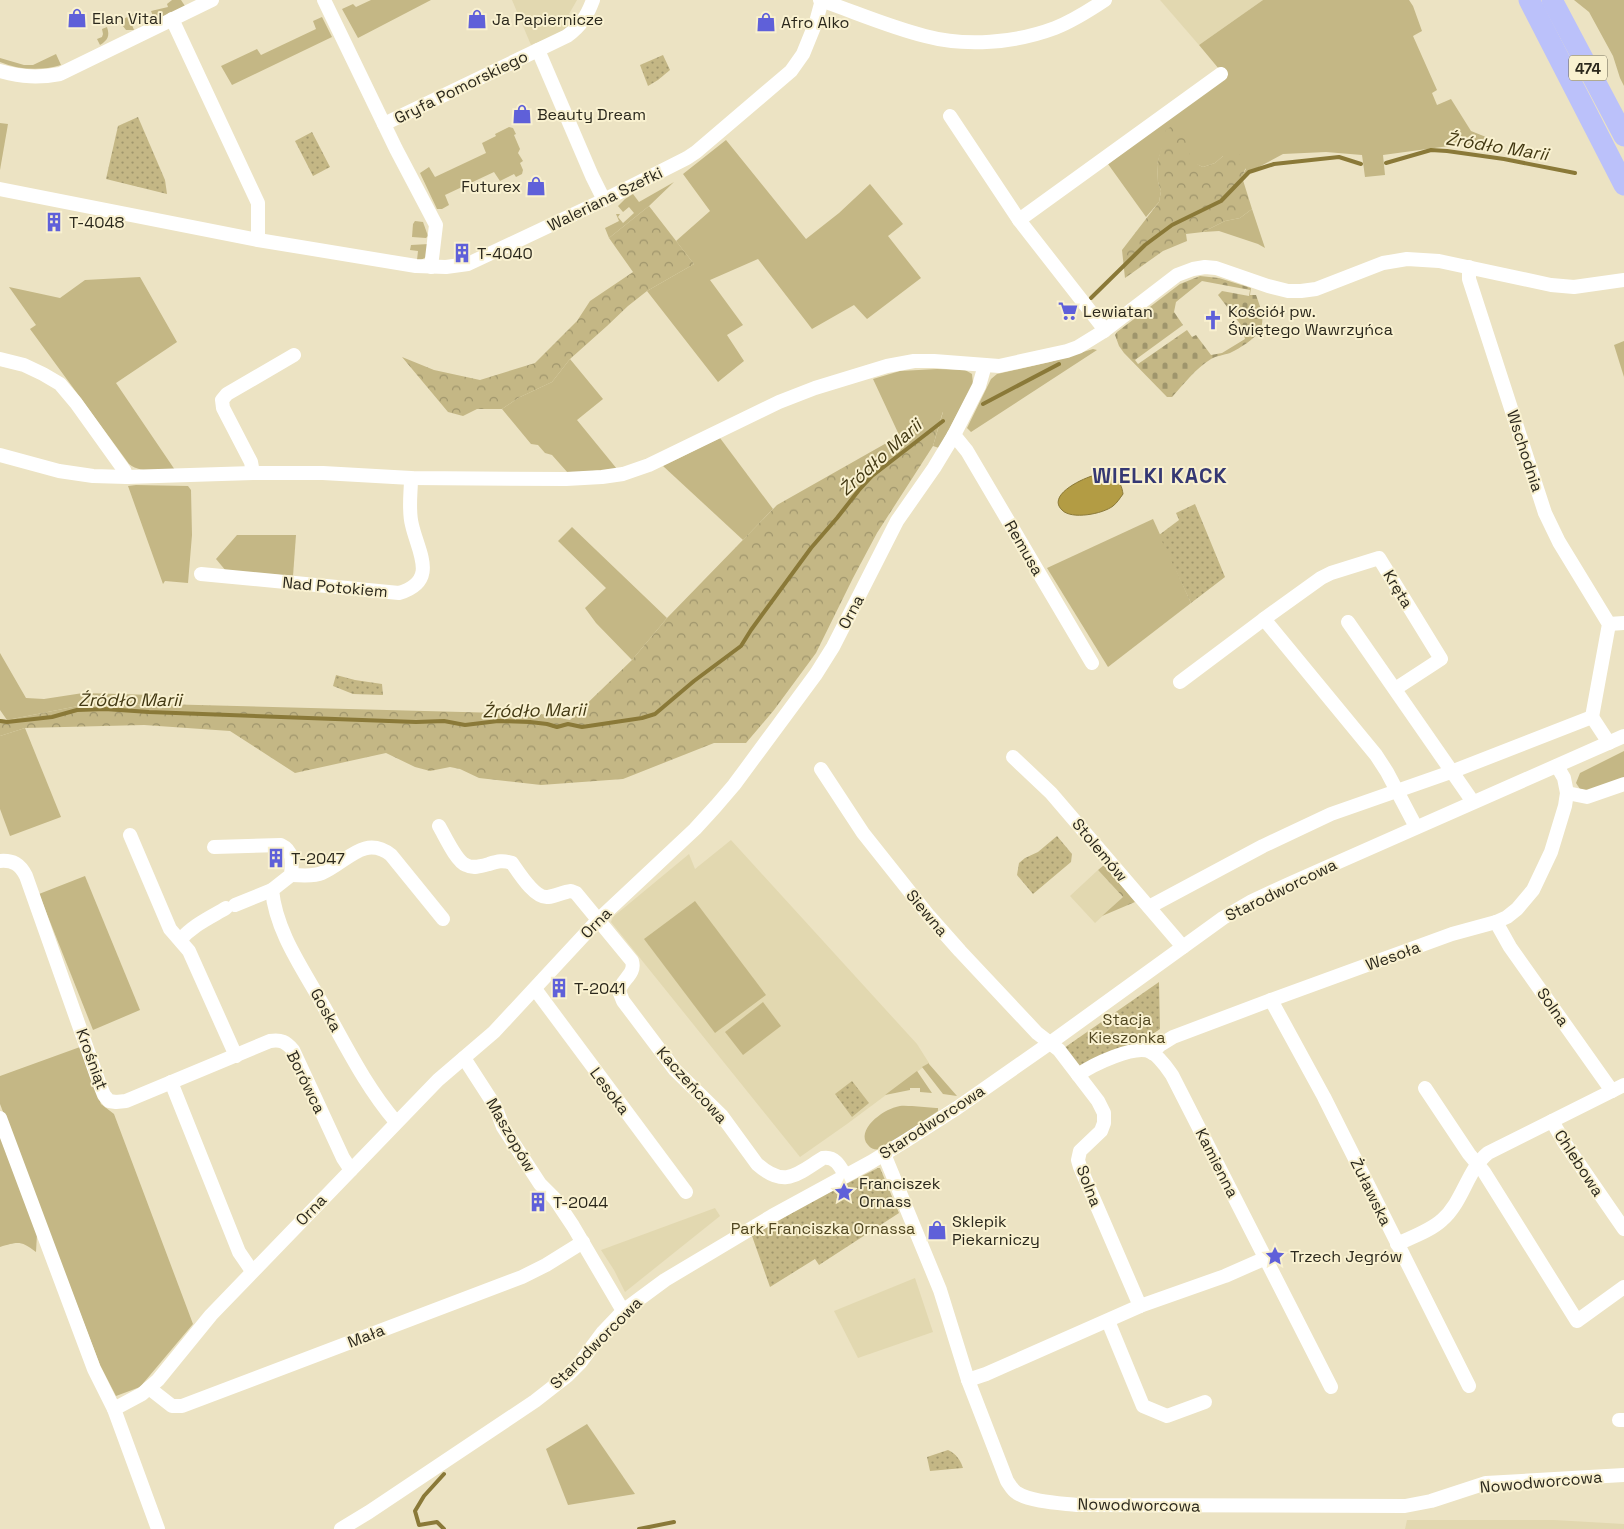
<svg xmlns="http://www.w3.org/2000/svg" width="1624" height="1529" viewBox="0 0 1624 1529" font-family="'Space Grotesk',sans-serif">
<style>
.built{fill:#e2d8b0}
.green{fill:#c4b785}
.forest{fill:url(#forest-crowns)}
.cemetery{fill:url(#cemetery-stones);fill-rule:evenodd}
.park{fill:url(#park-dots)}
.water{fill:#b39c44;stroke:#8a7938}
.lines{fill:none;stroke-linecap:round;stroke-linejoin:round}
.stream{stroke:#8a7938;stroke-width:4}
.minor{stroke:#fff;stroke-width:14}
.primary{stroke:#bbc1fa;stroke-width:21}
.labels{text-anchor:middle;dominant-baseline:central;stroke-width:4;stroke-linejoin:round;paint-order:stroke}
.shield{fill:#f9f1d0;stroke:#696452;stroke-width:1}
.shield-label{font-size:15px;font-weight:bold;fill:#2b281c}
.poi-label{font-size:16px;fill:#2b281c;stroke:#f9f1d0;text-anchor:start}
.street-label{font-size:16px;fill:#2b281c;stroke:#f9f1d0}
.park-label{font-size:16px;fill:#514721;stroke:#f9f1d0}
.water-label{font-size:18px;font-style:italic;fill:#423812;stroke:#f9f1d0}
.district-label{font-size:21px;font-weight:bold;letter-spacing:1px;fill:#353873;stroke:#f9f1d0}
</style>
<defs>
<pattern id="forest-crowns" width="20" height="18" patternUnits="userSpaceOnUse" patternTransform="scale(1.25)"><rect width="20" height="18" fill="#c4b785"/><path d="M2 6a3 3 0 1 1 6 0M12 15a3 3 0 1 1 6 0" fill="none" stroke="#9f956c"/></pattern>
<pattern id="cemetery-stones" width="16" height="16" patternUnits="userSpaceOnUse" patternTransform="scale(1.25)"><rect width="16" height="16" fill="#c4b785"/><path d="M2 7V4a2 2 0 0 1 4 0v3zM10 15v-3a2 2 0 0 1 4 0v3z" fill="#9f956c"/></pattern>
<pattern id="park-dots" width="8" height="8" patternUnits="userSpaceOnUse" patternTransform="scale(1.25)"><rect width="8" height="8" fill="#c4b785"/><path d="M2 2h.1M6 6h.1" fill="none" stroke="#9f956c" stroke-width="1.8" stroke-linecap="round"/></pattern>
</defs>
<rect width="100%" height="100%" fill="#ece3c3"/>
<g class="built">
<polygon points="512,0 577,0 569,14 575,20 559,34 531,45"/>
<polygon points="1160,0 1263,0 1199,45"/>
<polygon points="731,840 917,1044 929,1063 847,1124 800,1157 611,922 613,917 689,854 695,869"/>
<polygon points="1098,870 1123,897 1095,923 1070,896"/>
<polygon points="715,1208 720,1216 625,1292 614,1270 601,1250"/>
<polygon points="915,1278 933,1332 858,1358 834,1311"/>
<polygon points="1407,1520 1554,1520 1624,1524 1624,1529 1405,1529"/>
</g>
<g class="green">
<polygon points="172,0 181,0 185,6 155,21 151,11 168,7 167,4"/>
<polygon points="371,0 431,0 358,38 342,9 353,4 356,7"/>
<polygon points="1263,0 1409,0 1413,6 1422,31 1413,36 1437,90 1432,93 1437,105 1451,99 1471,131 1486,137 1488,151 1464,144 1383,155 1385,175 1365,177 1362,155 1326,152 1283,154 1242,176 1246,169 1223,156 1215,163 1203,167 1194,163 1189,155 1162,148 1157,164 1158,182 1161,191 1159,202 1146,217 1108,164 1193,101 1224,75 1199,45"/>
<polygon points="1574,0 1624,0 1624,86 1620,78 1613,56 1589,12"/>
<polygon points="140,11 141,15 130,20 134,30 126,30 119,21"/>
<polygon points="322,17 332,37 232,85 221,66 257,49 261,55 316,29 313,21"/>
<path d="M107,27C110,36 108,40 100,45L97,39L102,37L103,34L102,29Z"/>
<path d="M56,54L61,65C41,71 19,70 0,62V58L24,65H33Z"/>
<polygon points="0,123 8,124 0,170"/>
<polygon points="509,127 513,128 516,134 514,135 520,149 518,153 523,161 520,163 523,170 522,174 516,177 514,174 500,181 494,172 445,195 449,205 442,209 437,209 420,173 429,167 435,177 486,153 482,143 496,136 495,134"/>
<polygon points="726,140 806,239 839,213 870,184 903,224 888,236 921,278 867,319 854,305 812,329 758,259 710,280 743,325 727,335 744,361 718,382 647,291 694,264 676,241 710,211 683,174"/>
<polygon points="674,182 649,206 609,238 605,228 619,221 616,214 620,214 618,217 623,223 634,213 629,207 623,212 618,206 625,199 633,194 639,202"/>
<polygon points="1252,209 1265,248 1258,244 1219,231 1203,232 1225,221 1240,218"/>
<polygon points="415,221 423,222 428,236 426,238 412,237 413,224"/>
<polygon points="429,244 426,257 421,260 417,260 418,251 410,250 411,245"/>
<path d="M140,277L177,342L116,383L175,470C159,470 142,474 129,464L30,329L36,325L9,287L60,298L85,280Z"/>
<polygon points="1624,341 1624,377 1614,345"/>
<polygon points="1093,349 1097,350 971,432 967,428 991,379 997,374 1050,362"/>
<polygon points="570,359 603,399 577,420 617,469 568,473 552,455 545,453 538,445 531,444 502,409 518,398 552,382"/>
<polygon points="937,369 965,370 972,374 973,384 939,448 933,446 943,412 900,437 873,379 900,371"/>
<polygon points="720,438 773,509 743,540 663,466"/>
<polygon points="136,485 188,486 191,490 192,535 188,583 165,581 163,584 128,486"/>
<polygon points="1153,519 1191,603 1108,667 1047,568"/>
<polygon points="572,527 667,618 632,660 596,623 585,608 606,588 558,541"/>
<polygon points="237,535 296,535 293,576 226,571 216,559"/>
<polygon points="0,653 26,698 44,699 83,693 154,695 160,704 78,706 7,720 0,710"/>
<polygon points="25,728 61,817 10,836 0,809 0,736"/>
<polygon points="1624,751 1624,778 1587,791 1580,789 1576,783 1580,773"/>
<polygon points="85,876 140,1010 93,1030 39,894"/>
<polygon points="695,901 766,995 715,1033 644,939"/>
<polygon points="763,1002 781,1026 743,1055 725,1032"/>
<polygon points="80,1047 101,1104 114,1114 193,1324 140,1387 116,1396 100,1365 0,1104 0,1076"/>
<polygon points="929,1063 929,1064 957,1096 943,1094 922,1067"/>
<polygon points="917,1071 932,1093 920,1092 920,1088 910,1088 910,1090 885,1095"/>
<path d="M912,1106L936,1108H938V1111L882,1149C876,1150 872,1150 868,1145C855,1130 883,1110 896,1107C901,1105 907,1106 912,1106Z"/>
<path d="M0,1135L37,1234L36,1252C20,1240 18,1242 0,1247Z"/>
<polygon points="587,1424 635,1494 568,1505 546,1449"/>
</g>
<g class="forest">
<path d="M1175,124L1182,126C1188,143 1185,159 1203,167L1215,163L1223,156L1239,154L1248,162L1242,177L1252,209L1240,218L1225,221L1203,232L1186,234L1187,241L1163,251L1125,278L1122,250L1159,202L1161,191L1158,182L1157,164L1166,130Z"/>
<polygon points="649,206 694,264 647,291 628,306 607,326 570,359 552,382 518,398 502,409 477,409 463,416 448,412 402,357 434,370 480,380 535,363 577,321 590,301 633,272 609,238"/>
<polygon points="943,411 933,446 877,533 853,578 816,653 774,710 746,743 714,743 623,779 541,785 479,778 460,769 450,767 430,771 415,767 386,753 295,773 230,731 144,725 25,728 0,736 0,719 7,720 78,706 160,704 541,714 570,720 632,660 667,618 777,505"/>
<polygon points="1104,865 1135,902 1102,916 1123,897 1098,870"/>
</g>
<path class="cemetery" d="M1200,276L1219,278L1251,288L1250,295H1256C1264,317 1268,328 1247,343C1241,347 1236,350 1230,353C1224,355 1216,356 1211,359C1196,368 1184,384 1172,397H1167L1124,353L1119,346L1115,335L1117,332L1180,284ZM1202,281L1250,290L1249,296L1222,291L1218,295L1241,325L1245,339L1222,353L1211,355L1196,335L1192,337L1187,330L1138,364L1135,360L1183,325L1174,312L1176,302Z"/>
<g class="park">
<polygon points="663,55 670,70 658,80 648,86 640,65"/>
<polygon points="138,117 165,180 167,194 106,179 118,126"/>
<polygon points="312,132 330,167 313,176 295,141"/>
<polygon points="1195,504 1225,577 1191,603 1159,535 1179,520 1176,513"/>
<polygon points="336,675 355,680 382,684 383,695 353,694 333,686"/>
<polygon points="1057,836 1072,854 1071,862 1033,894 1017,875 1019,863 1025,858 1038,852"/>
<polygon points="1159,982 1160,1029 1141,1042 1143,1047 1079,1068 1064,1048"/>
<polygon points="852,1081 869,1103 852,1117 835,1094"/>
<polygon points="878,1168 880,1168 899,1213 819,1265 815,1259 770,1287 752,1236 812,1201"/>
<path d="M948,1450C956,1454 960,1459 963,1468L930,1471L927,1457Z"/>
</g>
<path class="water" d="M1100,474C1114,476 1121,479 1123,494C1120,498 1117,503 1113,506C1103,514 1071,520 1062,510C1045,494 1089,475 1100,474Z"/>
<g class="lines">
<g class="stream">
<polyline points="1386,163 1431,150 1447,151 1504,159 1575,173"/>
<polyline points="1091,298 1145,245 1172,225 1221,201 1249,172 1274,164 1339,157 1361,164"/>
<polyline points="983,404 1059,364"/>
<polyline points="0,721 7,722 52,717 77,710 105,709 149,712 416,722 444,721 465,725 498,721 530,722 547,724 557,727 568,724 582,727 642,718 655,714 694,681 741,646 751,630 811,548 837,518 859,490 872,476 943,421"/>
<polyline points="444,1474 424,1496 415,1511 419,1525 437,1522 444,1529"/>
<polyline points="639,1529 674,1522"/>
</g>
<g class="minor">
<polyline points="324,0 396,149 436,225 431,267"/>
<path d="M820,0C855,12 889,27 925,36C966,47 1015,43 1055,28C1073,21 1090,10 1105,0"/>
<polyline points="172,19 258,203 258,240"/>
<polyline points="538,50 592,176 604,200"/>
<path d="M0,71C22,77 38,78 60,74L212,0"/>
<polyline points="950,116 1019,220 1101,325 1104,331"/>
<path d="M384,124L567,36C581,26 587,16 593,0"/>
<polyline points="0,189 258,240 416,266 446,267 468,264 604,200 687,158 696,152 791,71 803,54 816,22 822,0"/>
<polyline points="1019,220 1221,74"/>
<polyline points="1469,267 1469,279 1545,513 1559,542 1609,624 1592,717"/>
<polyline points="0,359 24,365 43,374 60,384 76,403 124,470 127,477"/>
<polyline points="954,435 967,451 1092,663"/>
<polyline points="0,455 59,471 93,476 127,477 253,473 323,473 411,478 566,479 602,477 623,474 649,465 779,402 815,388 887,366 914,361 934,361 999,366 1067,351 1078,347 1104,331 1177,275 1193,269 1205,267 1216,268 1268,286 1288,291 1301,291 1316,289 1383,263 1407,259 1439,261 1551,285 1574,287 1624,280"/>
<polyline points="253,473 251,462 223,408 222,400 227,394 294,355"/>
<path d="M201,574L399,593C439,581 418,552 412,525C408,510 411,493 411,478"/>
<polyline points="1264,619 1321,578 1331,573 1379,558 1441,659 1395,689"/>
<polyline points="1348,622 1473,802"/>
<polyline points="1609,624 1624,623"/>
<polyline points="1180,682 1264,619 1376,755 1387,772 1416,827"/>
<polyline points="1592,717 1609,743"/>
<polyline points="1013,757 1051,793 1183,947"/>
<polyline points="821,769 863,833 929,916 960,951 1037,1033 1059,1050 1098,1101 1104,1113 1104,1123 1101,1131 1080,1151 1078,1160 1080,1167 1140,1306"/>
<polyline points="1567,793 1587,797 1624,784"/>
<path d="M439,826C445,836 456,861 466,865C473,869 482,866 489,864C498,861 503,860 512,863C519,873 535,899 548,897C556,896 563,892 571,891L576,893L632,961C636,974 622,979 619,991L623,1001L675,1070L722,1116L757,1164C785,1189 797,1174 823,1158C835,1156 840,1166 845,1175"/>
<polyline points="130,835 170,929 189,951 236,1056"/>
<path d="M214,847L281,845C294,851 292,863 291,875L272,890C276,932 303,969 323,1005C346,1046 366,1087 396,1122"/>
<path d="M0,861C13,860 20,864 26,876L100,1085L104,1095L109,1101L116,1102L126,1101L270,1041C281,1039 286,1042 293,1050L343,1158L351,1170"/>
<path d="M291,875C301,875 313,877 322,873C346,863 364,834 391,855L443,919"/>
<polyline points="235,905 272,890"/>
<polyline points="1149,907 1263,846 1331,814 1451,772 1592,717"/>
<polyline points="1496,922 1510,947 1612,1091"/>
<path d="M180,940C193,925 209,918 226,908"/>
<polyline points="535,989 686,1192"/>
<polyline points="1271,1000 1324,1097 1469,1386"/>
<polyline points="1152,1053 1160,1045 1173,1037 1271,1000 1452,934 1496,922 1507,917 1517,909 1533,890 1551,852 1565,806 1567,793 1564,778 1557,766"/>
<polyline points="464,1058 495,1106 503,1127 540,1184 555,1199 573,1226 623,1311"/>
<path d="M1078,1075C1092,1065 1135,1044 1151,1052C1160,1057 1167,1068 1172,1075L1331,1387"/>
<polyline points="171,1082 239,1252 252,1271"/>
<polyline points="1425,1088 1469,1154 1484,1172 1577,1321 1624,1287"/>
<polyline points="0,1118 94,1369 114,1409 158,1529"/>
<polyline points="1552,1121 1564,1142 1624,1229"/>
<path d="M884,1154L940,1290L968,1380L1007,1481C1010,1485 1012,1490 1017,1493C1031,1502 1060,1503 1077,1505L1405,1506L1431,1501L1486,1483L1624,1475"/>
<path d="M1397,1244C1412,1237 1430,1231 1442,1220C1463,1202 1467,1170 1488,1153L1624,1085"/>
<polyline points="1108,1321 1143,1406 1167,1416 1205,1402"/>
<polyline points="968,1380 986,1374 1140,1306 1225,1276 1266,1258"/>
<polyline points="149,1388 172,1406 182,1406 522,1277 546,1265 583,1242"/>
<polyline points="114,1409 142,1394 158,1380 211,1315 438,1080 494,1032 598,920 695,829 716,806 734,785 816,674 833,647 897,521 934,468 954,435 979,386 985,365"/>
<polyline points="1619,1420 1624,1420"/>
<polyline points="341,1529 369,1512 535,1401 567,1376 580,1363 603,1332 623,1311 665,1280 772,1216 871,1162 907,1140 957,1108 1050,1043 1223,918 1252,901 1291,883 1624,736"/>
</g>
<g class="primary">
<polyline points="1529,0 1624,185"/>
<polyline points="1552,0 1624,136"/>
</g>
</g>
<defs>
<symbol id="shop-bare" viewBox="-9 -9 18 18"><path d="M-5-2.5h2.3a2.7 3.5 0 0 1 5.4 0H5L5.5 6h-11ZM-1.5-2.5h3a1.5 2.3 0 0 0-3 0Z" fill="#5f60d9" stroke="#f9f1d0" stroke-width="2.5" paint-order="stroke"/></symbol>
<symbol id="building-bare" viewBox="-9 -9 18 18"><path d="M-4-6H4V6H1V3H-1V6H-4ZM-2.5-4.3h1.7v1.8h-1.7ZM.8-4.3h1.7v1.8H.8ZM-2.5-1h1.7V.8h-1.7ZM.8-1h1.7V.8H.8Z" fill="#5f60d9" stroke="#f9f1d0" stroke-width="2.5" paint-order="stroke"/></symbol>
<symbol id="supermarket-bare" viewBox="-9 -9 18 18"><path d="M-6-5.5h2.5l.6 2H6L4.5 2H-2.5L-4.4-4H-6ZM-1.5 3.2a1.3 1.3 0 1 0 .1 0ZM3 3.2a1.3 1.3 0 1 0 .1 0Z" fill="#5f60d9" stroke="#f9f1d0" stroke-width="2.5" paint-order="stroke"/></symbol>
<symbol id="church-bare" viewBox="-9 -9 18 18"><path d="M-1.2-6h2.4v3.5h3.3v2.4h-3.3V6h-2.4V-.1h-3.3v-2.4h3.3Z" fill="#5f60d9" stroke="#f9f1d0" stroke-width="2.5" paint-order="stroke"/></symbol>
<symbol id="sight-bare" viewBox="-9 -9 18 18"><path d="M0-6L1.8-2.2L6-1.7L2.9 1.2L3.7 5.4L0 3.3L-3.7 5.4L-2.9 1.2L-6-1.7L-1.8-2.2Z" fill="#5f60d9" stroke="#f9f1d0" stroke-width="2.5" paint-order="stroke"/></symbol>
</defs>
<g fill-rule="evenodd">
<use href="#shop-bare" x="63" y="4" width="28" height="28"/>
<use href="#shop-bare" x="463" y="5" width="28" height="28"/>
<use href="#shop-bare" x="752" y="8" width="28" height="28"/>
<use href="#shop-bare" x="508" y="100" width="28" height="28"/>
<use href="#shop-bare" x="522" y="172" width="28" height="28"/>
<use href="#building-bare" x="40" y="208" width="28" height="28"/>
<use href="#building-bare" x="448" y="239" width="28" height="28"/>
<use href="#supermarket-bare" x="1054" y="297" width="28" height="28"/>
<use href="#church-bare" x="1199" y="306" width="28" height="28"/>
<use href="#building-bare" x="262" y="844" width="28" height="28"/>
<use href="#building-bare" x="545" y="974" width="28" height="28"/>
<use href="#sight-bare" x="830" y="1178" width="28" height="28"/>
<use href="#building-bare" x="524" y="1188" width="28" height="28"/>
<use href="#shop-bare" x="923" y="1216" width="28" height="28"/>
<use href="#sight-bare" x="1261" y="1242" width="28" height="28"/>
</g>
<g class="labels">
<rect class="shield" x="1569" y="55.5" width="38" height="25" rx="4"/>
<g class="shield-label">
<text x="1588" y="68">474</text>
</g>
<g class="poi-label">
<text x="92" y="18">Elan Vital</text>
<text x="492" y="19">Ja Papiernicze</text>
<text x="781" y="22">Afro Alko</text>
<text x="537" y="114">Beauty Dream</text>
<text x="521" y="186" text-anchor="end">Futurex</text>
<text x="69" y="222">T-4048</text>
<text x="477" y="253">T-4040</text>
<text x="1083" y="311">Lewiatan</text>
<text x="1228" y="311">Kościół pw.<tspan x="1228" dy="18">Świętego Wawrzyńca</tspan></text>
<text x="291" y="858">T-2047</text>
<text x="574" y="988">T-2041</text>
<text x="859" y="1183">Franciszek<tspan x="859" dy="18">Ornass</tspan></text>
<text x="553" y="1202">T-2044</text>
<text x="952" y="1221">Sklepik<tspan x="952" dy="18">Piekarniczy</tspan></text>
<text x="1290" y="1256">Trzech Jegrów</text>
</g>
<g class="street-label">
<text transform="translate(461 87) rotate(-26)">Gryfa Pomorskiego</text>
<text transform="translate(605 199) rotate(-26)">Waleriana Szefki</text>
<text transform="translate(1525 451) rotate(72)">Wschodnia</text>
<text transform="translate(1024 548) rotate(60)">Remusa</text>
<text transform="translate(335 587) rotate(5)">Nad Potokiem</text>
<text transform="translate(1398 589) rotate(59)">Kręta</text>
<text transform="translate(851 612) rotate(-62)">Orna</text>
<text transform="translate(1100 850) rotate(50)">Stolemów</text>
<text transform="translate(1281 890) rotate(-26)">Starodworcowa</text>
<text transform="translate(927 913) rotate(50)">Siewna</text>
<text transform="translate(596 923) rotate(-45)">Orna</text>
<text transform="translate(1393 956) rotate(-20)">Wesoła</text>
<text transform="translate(1553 1007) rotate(55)">Solna</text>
<text transform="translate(326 1010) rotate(61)">Goska</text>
<text transform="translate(92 1059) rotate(70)">Krośniąt</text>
<text transform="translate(306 1082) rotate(64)">Borówca</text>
<text transform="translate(692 1085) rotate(48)">Kaczeńcowa</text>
<text transform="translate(610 1091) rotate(53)">Lesoka</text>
<text transform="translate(932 1122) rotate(-33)">Starodworcowa</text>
<text transform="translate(511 1135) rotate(60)">Maszopów</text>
<text transform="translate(1217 1163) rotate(63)">Kamienna</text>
<text transform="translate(1579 1163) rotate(57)">Chlebowa</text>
<text transform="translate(1089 1186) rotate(69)">Solna</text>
<text transform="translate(1371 1192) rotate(64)">Żuławska</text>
<text transform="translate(311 1210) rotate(-46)">Orna</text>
<text transform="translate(366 1336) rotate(-21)">Mała</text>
<text transform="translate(596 1343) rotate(-45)">Starodworcowa</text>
<text transform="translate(1541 1482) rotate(-5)">Nowodworcowa</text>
<text transform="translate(1139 1505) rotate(1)">Nowodworcowa</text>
</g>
<g class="park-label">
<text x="1127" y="1019">Stacja<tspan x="1127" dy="18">Kieszonka</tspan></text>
<text x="823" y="1228">Park Franciszka Ornassa</text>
</g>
<g class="water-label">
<text transform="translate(1497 146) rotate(9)">Źródło Marii</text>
<text transform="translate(880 457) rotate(-42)">Źródło Marii</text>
<text x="130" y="699">Źródło Marii</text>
<text transform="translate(534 710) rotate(-1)">Źródło Marii</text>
</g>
<g class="district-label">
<text x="1160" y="475">WIELKI KACK</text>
</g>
</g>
</svg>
